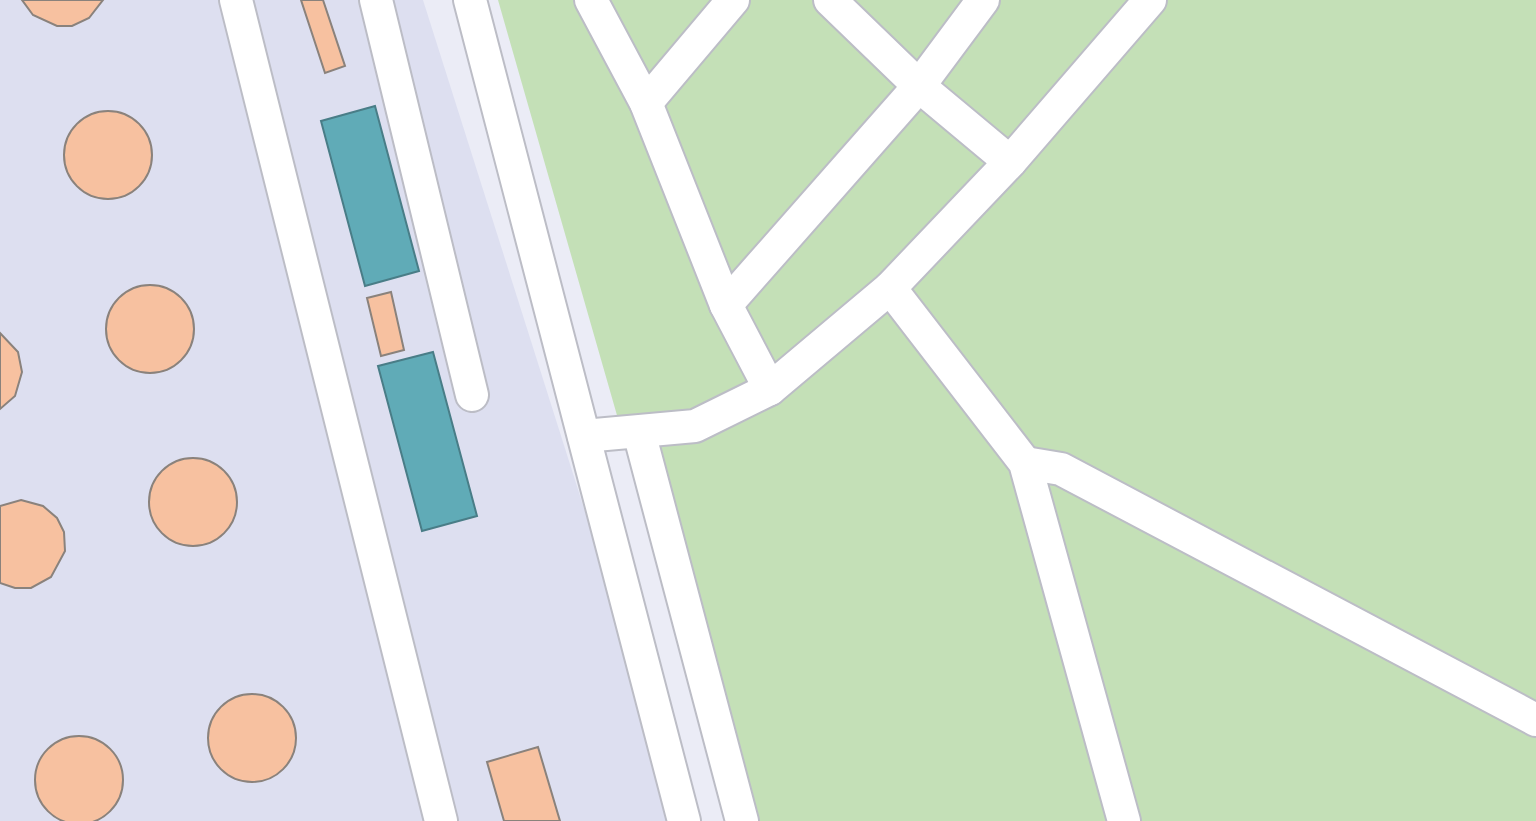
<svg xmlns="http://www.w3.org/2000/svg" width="1536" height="821" viewBox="0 0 1536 821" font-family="Spectral,serif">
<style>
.built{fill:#dddff0}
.green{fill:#c4e0b7}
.water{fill:#60abb7;stroke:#497d87;stroke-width:2}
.building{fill:#f7c1a0;stroke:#8a827c;stroke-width:2}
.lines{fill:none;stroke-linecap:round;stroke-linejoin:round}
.minor-casing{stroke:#bcbdc6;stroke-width:36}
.minor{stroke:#fff;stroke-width:32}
</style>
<rect width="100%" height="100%" fill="#ebecf6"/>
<polygon class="built" points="0,0 423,0 683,821 0,821"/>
<polygon class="green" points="498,0 1536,0 1536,821 726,821 651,534"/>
<g class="water">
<polygon points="375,106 419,271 365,286 321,121"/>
<polygon points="433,352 477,516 422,531 378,366"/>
</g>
<g class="building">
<polygon points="22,0 103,0 89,18 72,26 57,26 33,15"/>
<polygon points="301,0 323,0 345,66 325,73"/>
<circle cx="108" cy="155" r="44"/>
<circle cx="150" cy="329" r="44"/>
<polygon points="391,292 404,350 381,356 367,298"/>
<polygon points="0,333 18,352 22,372 15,396 0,409"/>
<circle cx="193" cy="502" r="44"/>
<polygon points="21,500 43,506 57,518 64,532 65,551 51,577 31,588 15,588 0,583 0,506"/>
<circle cx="252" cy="738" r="44"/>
<circle cx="79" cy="780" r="44"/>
<polygon points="538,747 560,821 504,821 487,762"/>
</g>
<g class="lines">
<defs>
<g id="minor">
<polyline points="236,0 441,821"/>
<polyline points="376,0 472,395"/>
<polyline points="470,0 684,821"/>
<polyline points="591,0 646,103 726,305 770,389"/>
<polyline points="830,0 919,86 1010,162"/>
<polyline points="646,103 733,0"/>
<polyline points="890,288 1025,463 1124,821"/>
<polyline points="726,305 919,86 983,0"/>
<polyline points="639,432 742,821"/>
<polyline points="584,436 695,426 770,389 890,288 1010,162 1150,0"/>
<polyline points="1025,463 1061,469 1536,720"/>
</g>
</defs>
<use href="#minor" class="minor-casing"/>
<use href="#minor" class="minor"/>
</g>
</svg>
